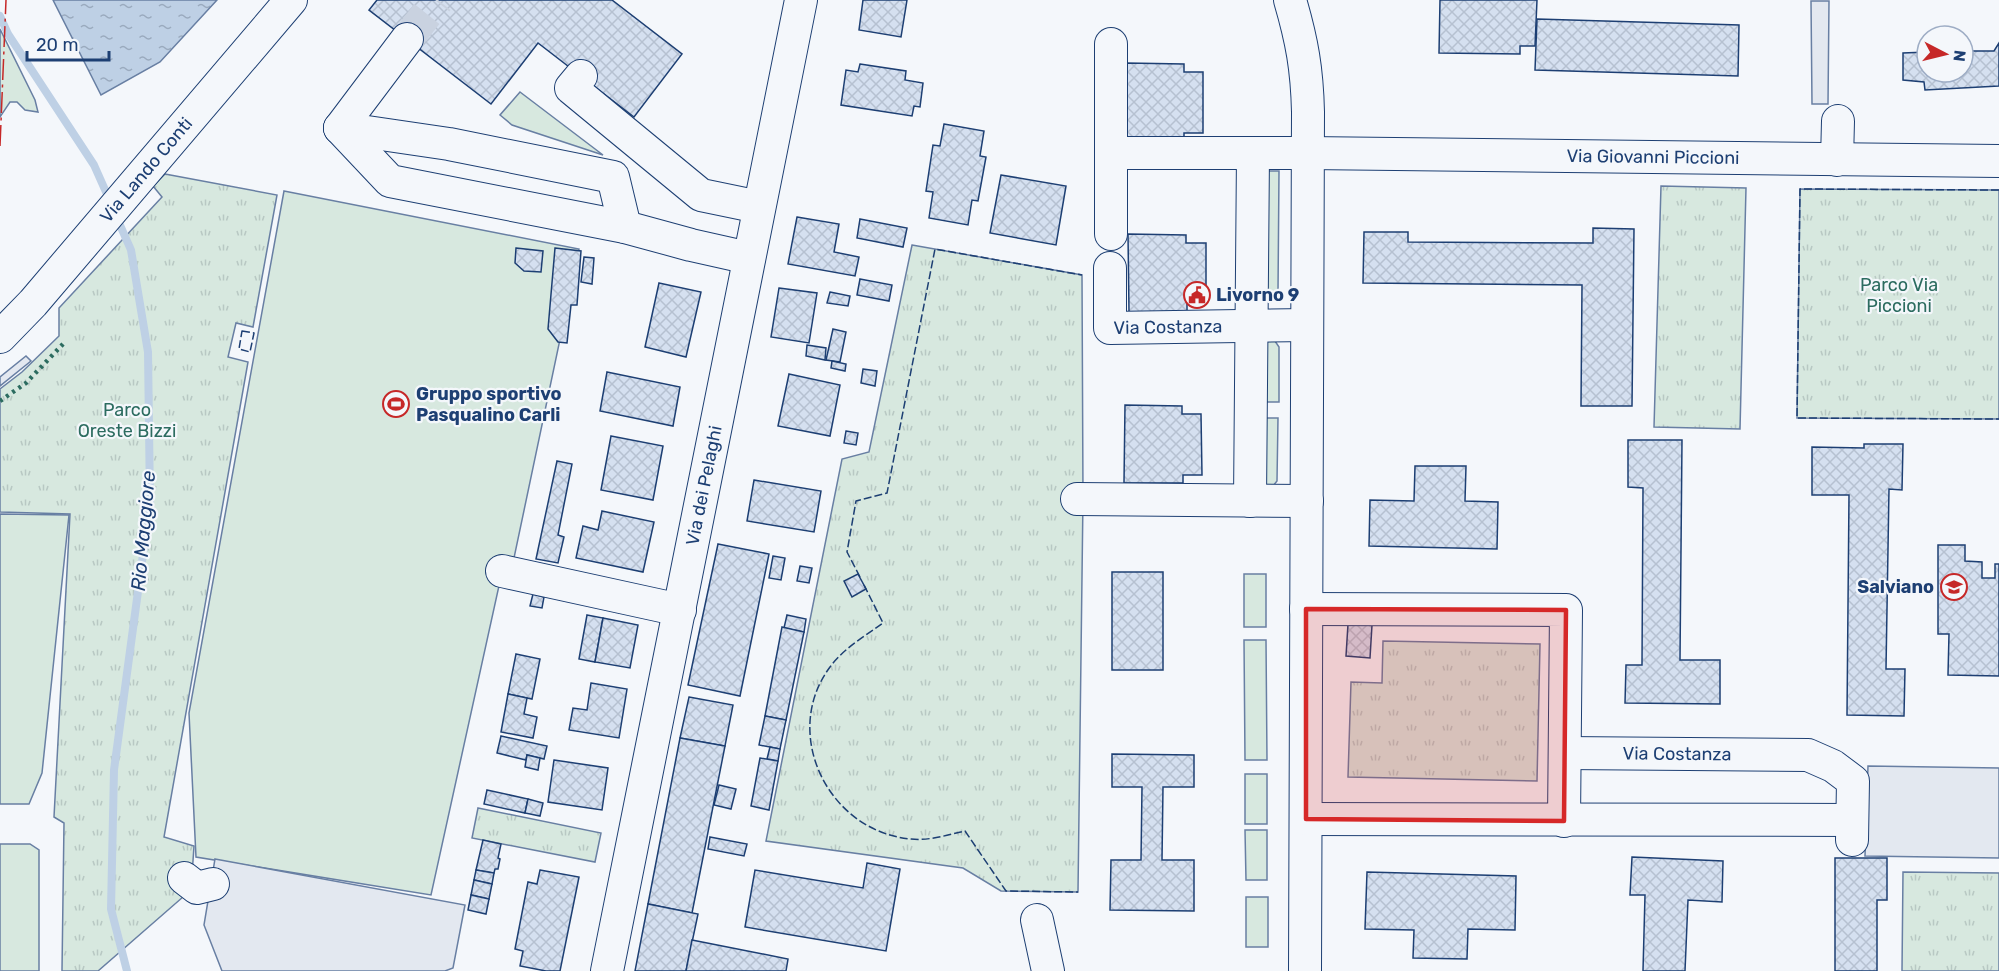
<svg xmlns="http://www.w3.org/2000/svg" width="1999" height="971" viewBox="0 0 1999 971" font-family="Rubik,sans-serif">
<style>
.grass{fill:#d7e8df;stroke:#687fa3;stroke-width:1.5}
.park{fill:url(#park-tufts);stroke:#687fa3;stroke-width:1.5}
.parking{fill:#e3e8f0;stroke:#687fa3;stroke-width:1.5}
.water{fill:url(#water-ripples);stroke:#687fa3;stroke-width:1.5}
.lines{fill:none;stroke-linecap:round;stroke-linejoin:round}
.stream{stroke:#bed0e5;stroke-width:8}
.building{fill:url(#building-cross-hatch);stroke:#1d3f73;stroke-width:1.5}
.minor-tunnel{stroke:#c9d2e0;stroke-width:32;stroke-dasharray:32 16;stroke-linecap:butt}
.minor-casing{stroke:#1d3f73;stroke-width:34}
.minor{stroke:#f4f7fb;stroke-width:32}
.hedge{stroke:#2c6c60;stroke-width:4.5;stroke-dasharray:3 4.5;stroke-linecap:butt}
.fence{stroke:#1d3f73;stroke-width:1.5;stroke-dasharray:8 3;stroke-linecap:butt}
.power{stroke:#c62828;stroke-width:1.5;stroke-dasharray:21 4.5 3 4.5;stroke-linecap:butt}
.marked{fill:#d62828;fill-opacity:0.2;stroke:#d62828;stroke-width:4.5;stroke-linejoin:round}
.labels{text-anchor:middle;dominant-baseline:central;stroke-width:4.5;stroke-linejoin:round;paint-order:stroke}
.street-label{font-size:18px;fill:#1d3f73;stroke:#f4f7fb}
.park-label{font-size:18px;fill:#2c6c60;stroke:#f4f7fb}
.poi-label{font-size:18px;font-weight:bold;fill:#1d3f73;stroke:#f4f7fb;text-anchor:start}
.water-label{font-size:20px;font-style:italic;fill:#1d3f73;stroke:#f4f7fb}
</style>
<defs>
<pattern id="park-tufts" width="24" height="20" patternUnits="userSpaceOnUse" patternTransform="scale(1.5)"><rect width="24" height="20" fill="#d7e8df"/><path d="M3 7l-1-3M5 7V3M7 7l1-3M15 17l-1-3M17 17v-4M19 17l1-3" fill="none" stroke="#b8c8c3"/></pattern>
<pattern id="water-ripples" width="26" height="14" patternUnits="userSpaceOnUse" patternTransform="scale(1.5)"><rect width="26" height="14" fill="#bed0e5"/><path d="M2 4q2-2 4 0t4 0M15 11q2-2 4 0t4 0" fill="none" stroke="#9aaabe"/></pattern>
<pattern id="building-cross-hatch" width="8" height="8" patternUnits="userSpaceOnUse" patternTransform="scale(1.5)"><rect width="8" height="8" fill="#d5e0f0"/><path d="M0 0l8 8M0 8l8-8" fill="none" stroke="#b6c1d1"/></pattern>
</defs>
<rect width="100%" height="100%" fill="#f4f7fb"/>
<g class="grass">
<polygon points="0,29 35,100 38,112 25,110 17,102 10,102 0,117"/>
<polygon points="520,92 603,155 512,125 500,115"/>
<polygon points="1265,171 1279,171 1278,293 1264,293"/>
<polygon points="284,191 579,249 514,558 502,572 431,895 196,857 189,713"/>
<polygon points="1268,341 1275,341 1279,347 1279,402 1263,402 1263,349"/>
<polygon points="1263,418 1278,418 1277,481 1273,486 1267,485 1263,480"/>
<polygon points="0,514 69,515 42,773 29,804 0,804"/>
<rect x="1244" y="574" width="22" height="53"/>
<polygon points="1244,640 1266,640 1267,760 1245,760"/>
<rect x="1245" y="774" width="22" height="50"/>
<polygon points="1245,830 1267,830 1267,880 1246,880"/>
<polygon points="0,844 30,844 39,850 39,971 0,971"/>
<rect x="1246" y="897" width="22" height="50"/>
</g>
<g class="park">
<polygon points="165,174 277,195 253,327 236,323 228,357 248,362 164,837 194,846 191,890 98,971 62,971 64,823 54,817 70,514 0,512 0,389 22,372 59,336 59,308 162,197 153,186"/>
<polygon points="1661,186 1746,188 1740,429 1654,427"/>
<polygon points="1800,189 1999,190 1999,419 1797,418"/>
<polygon points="912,245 1082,275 1083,498 1078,892 1001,891 963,868 766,841 842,459 869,452"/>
<polygon points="1383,641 1540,644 1537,781 1348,777 1351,682 1382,683"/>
<polygon points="478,808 601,833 595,862 472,838"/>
<polygon points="1903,872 1999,873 1999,971 1902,971"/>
</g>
<g class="parking">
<polygon points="1811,1 1829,1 1828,104 1812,104"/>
<polygon points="26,356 31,361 0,386 0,377"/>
<polygon points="1868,766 1999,768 1999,858 1865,856"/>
<polygon points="215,859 465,905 453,968 445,971 222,971 204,925"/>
</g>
<polygon class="water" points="53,0 217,0 160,62 101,95"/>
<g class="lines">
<g class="stream">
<polyline points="0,16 8,34 94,165 110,201"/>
<polyline points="116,216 131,250 148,352 150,502 114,770 111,909 127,971"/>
</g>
</g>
<g class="building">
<polygon points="377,0 612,0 682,54 634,117 538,43 491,104 369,10"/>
<polygon points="863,0 907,0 901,37 859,30"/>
<polygon points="1440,0 1537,0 1535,46 1520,46 1520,54 1439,53"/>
<polygon points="1537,19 1739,25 1738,76 1535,70"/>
<polygon points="1999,43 1999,86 1925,90 1924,82 1903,80 1903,53 1927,52 1927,72 1963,72 1963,51 1994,51"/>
<polygon points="1126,63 1184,64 1184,72 1203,72 1203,133 1184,133 1184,141 1126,140"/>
<polygon points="860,64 906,71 905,80 923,83 920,107 914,106 912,116 841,105 846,70 858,72"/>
<polygon points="944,124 984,131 980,156 986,157 978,201 972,200 968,225 929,218 933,192 926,191 933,145 940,146"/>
<polygon points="1001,175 1066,186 1056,245 990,233"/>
<polygon points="797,217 839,224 834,252 859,257 855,276 788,264"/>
<polygon points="860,219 907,228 903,247 857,238"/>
<polygon points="1593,228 1634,229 1632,406 1581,406 1582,285 1363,283 1364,232 1408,232 1408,242 1593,243"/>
<polygon points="1128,234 1186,235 1186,243 1206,243 1206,304 1187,304 1187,312 1129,312"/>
<polygon points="516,248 543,251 541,272 524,271 515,263"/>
<polygon points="555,248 581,251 577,305 571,305 567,343 558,342 548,329"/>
<polygon points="584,257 594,258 592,284 581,282"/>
<polygon points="860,279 892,285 889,301 857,295"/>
<polygon points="659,283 701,292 686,357 645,347"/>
<polygon points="779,288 817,293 809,343 771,337"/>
<polygon points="830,292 850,296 848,306 827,303"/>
<polygon points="833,329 846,332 840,362 826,360"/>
<polygon points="807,345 826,348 825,360 806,356"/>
<polygon points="832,361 846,364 845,371 831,368"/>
<polygon points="863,369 877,371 875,386 861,383"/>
<polygon points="607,372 680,387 673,426 600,411"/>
<polygon points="789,374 840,385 830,436 778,426"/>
<polygon points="1125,405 1182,406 1182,414 1201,414 1202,475 1183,475 1183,483 1124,483"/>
<polygon points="846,431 858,433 856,445 844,443"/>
<polygon points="611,436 663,446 653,500 601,490"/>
<polygon points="1628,440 1682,440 1680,660 1720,660 1720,704 1625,703 1626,665 1642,665 1643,488 1628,487"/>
<polygon points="1864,444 1903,444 1902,490 1889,489 1886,669 1905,669 1904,716 1847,715 1849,495 1812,495 1812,447 1864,448"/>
<polygon points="557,461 572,464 558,535 564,537 558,563 536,559"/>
<polygon points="1415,466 1466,466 1465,501 1498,502 1497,549 1369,546 1370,500 1414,501"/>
<polygon points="754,480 821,491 814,532 747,521"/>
<polygon points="602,511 654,522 643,572 576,558 583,526 598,530"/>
<polygon points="718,544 769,554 740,696 688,685"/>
<polygon points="1938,545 1965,545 1965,561 1982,562 1982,578 1995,578 1995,564 1999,564 1999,676 1948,675 1949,634 1938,634"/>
<polygon points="773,556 785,558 781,580 769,578"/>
<polygon points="800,566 812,568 809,583 797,581"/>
<rect x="1112" y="572" width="51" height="98"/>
<polygon points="858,574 866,589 852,597 844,581"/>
<polygon points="533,594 544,597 542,608 530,606"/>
<polygon points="587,615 603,618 595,662 579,659"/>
<polygon points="787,615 806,619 804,632 784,628"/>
<polygon points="603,618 638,625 630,668 595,662"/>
<polygon points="1348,624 1372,625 1370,658 1346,656"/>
<polygon points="782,627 804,632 786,720 765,716"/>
<polygon points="516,654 540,659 532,699 508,694"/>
<polygon points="591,683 627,689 619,738 569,730 573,708 587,710"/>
<polygon points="508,694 527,698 524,714 537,717 533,738 501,732"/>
<polygon points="689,697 733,705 725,746 680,738"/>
<polygon points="765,716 786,720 780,749 759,745"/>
<polygon points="501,736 547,746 544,759 527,755 526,760 497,753"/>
<polygon points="680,738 725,746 692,913 648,904"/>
<polygon points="770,747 780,749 778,761 767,759"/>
<polygon points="1112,754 1194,755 1194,787 1163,787 1162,860 1194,860 1194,911 1110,910 1111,860 1141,860 1142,787 1112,787"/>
<polygon points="527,755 540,758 538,770 525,767"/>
<polygon points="760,758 778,761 769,810 751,806"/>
<polygon points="554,760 608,768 602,810 548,802"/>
<polygon points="719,785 736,789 731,809 714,805"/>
<polygon points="487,790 528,799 525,813 484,804"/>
<polygon points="528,799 543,803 540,816 525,813"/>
<polygon points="710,837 747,844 744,856 708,849"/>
<polygon points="483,840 501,844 498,858 500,859 498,869 495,869 494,873 476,870"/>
<polygon points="1632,857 1723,861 1722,902 1688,900 1685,971 1643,971 1645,895 1630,895"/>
<polygon points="1835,858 1887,858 1887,900 1877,900 1877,971 1835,971"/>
<polygon points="867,863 900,869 886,951 745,927 755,870 863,888"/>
<polygon points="476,870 494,873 492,884 474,880"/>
<polygon points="540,870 579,877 560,971 546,971 520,966 523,951 515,949 528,882 537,884"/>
<polygon points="1367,872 1516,876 1515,930 1468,929 1467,959 1413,958 1414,930 1365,929"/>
<polygon points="474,880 492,884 489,899 471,895"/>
<polygon points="471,895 489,899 486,914 468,910"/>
<polygon points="648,904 698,914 686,971 635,971"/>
<polygon points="692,940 788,959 786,971 686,971"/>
</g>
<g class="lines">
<polyline class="minor-tunnel" points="407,39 438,0"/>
<defs>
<g id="minor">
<path d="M1290,0C1302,41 1307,69 1308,112L1305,971"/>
<path id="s1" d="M1111,44V153H1308L1999,161"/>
<polyline points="581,76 571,88 701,195 759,207"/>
<polyline points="340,128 390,181 625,227 691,245 749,258"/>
<polyline points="340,128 449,144 613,177 625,227"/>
<polyline points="340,128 407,39"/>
<polyline points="1837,160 1838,121"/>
<polyline points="1111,234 1111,153"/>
<path id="s2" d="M1110,268V328L1307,325"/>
<path id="s3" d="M0,337L33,303L291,0"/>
<polyline points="1077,499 1307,501"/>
<polyline points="1250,501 1253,153"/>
<polyline points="502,571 680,610"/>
<polyline points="1306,609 1566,610 1564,821"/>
<path id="s4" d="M1565,753L1808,755L1833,766L1853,781L1852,840"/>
<polyline points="1306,819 1852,820"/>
<polyline points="184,878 197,888 213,884"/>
<polyline points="1037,920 1048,971"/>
<path id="s5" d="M607,971L801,0"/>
</g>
</defs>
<use href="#minor" class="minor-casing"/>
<use href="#minor" class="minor"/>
<polyline class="hedge" points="0,401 26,383 63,344"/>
<g class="fence">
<polyline points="1999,190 1800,189 1797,418 1999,419"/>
<polygon points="242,331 254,333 250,352 239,349"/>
<polyline points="860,577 847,552 856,501 887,493 935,249 1082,275"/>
<path d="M864,585L883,623C865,636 844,648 830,667C780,734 829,832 911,839C929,841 947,835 965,831L1006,891L1078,892"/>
</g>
<polyline class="power" points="0,146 6,0"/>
</g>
<path class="marked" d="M1306,609L1566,610L1564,821L1306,819Z"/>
<defs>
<symbol id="civic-ring" viewBox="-11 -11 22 22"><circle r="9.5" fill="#f4f7fb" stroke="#c62828" stroke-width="1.5"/><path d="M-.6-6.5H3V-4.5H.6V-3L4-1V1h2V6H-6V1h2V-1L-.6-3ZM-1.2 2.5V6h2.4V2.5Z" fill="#c62828"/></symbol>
<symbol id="stadium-ring" viewBox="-11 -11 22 22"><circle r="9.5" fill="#f4f7fb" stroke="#c62828" stroke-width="1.5"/><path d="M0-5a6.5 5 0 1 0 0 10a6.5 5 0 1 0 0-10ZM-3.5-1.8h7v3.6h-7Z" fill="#c62828"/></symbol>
<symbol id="school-ring" viewBox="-11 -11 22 22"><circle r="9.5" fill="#f4f7fb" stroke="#c62828" stroke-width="1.5"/><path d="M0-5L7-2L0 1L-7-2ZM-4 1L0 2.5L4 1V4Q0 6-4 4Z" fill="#c62828"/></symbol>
</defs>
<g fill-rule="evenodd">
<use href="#civic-ring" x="1182" y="280" width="30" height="30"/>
<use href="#stadium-ring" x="381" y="389" width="30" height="30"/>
<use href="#school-ring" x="1939" y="572" width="30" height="30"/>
</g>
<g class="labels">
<g class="street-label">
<text stroke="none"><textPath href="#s1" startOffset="651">Via Giovanni Piccioni</textPath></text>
<text stroke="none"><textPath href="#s3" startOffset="222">Via Lando Conti</textPath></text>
<text stroke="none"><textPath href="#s2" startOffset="118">Via Costanza</textPath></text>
<text stroke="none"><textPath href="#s5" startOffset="495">Via dei Pelaghi</textPath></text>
<text stroke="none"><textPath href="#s4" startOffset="112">Via Costanza</textPath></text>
</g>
<g class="park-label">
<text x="1899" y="285">Parco Via<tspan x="1899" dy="21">Piccioni</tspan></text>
<text x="127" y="410">Parco<tspan x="127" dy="21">Oreste Bizzi</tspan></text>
</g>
<g class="poi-label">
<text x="1216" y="295">Livorno 9</text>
<text x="416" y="394">Gruppo sportivo<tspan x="416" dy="21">Pasqualino Carli</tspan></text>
<text x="1934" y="587" text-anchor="end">Salviano</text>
</g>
<g class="water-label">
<text transform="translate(143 531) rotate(-85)">Rio Maggiore</text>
</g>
</g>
<g transform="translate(1945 54) rotate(97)"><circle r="28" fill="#f4f7fb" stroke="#9eadc5" stroke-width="1.5"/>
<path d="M0-4.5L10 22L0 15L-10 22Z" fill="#c62828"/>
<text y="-9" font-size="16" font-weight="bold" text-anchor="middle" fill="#1d3f73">N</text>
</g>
<path d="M27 51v9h82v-9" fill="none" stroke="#1d3f73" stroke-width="3"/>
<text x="36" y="51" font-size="18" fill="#1d3f73" stroke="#f4f7fb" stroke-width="4.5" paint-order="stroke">20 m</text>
</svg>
